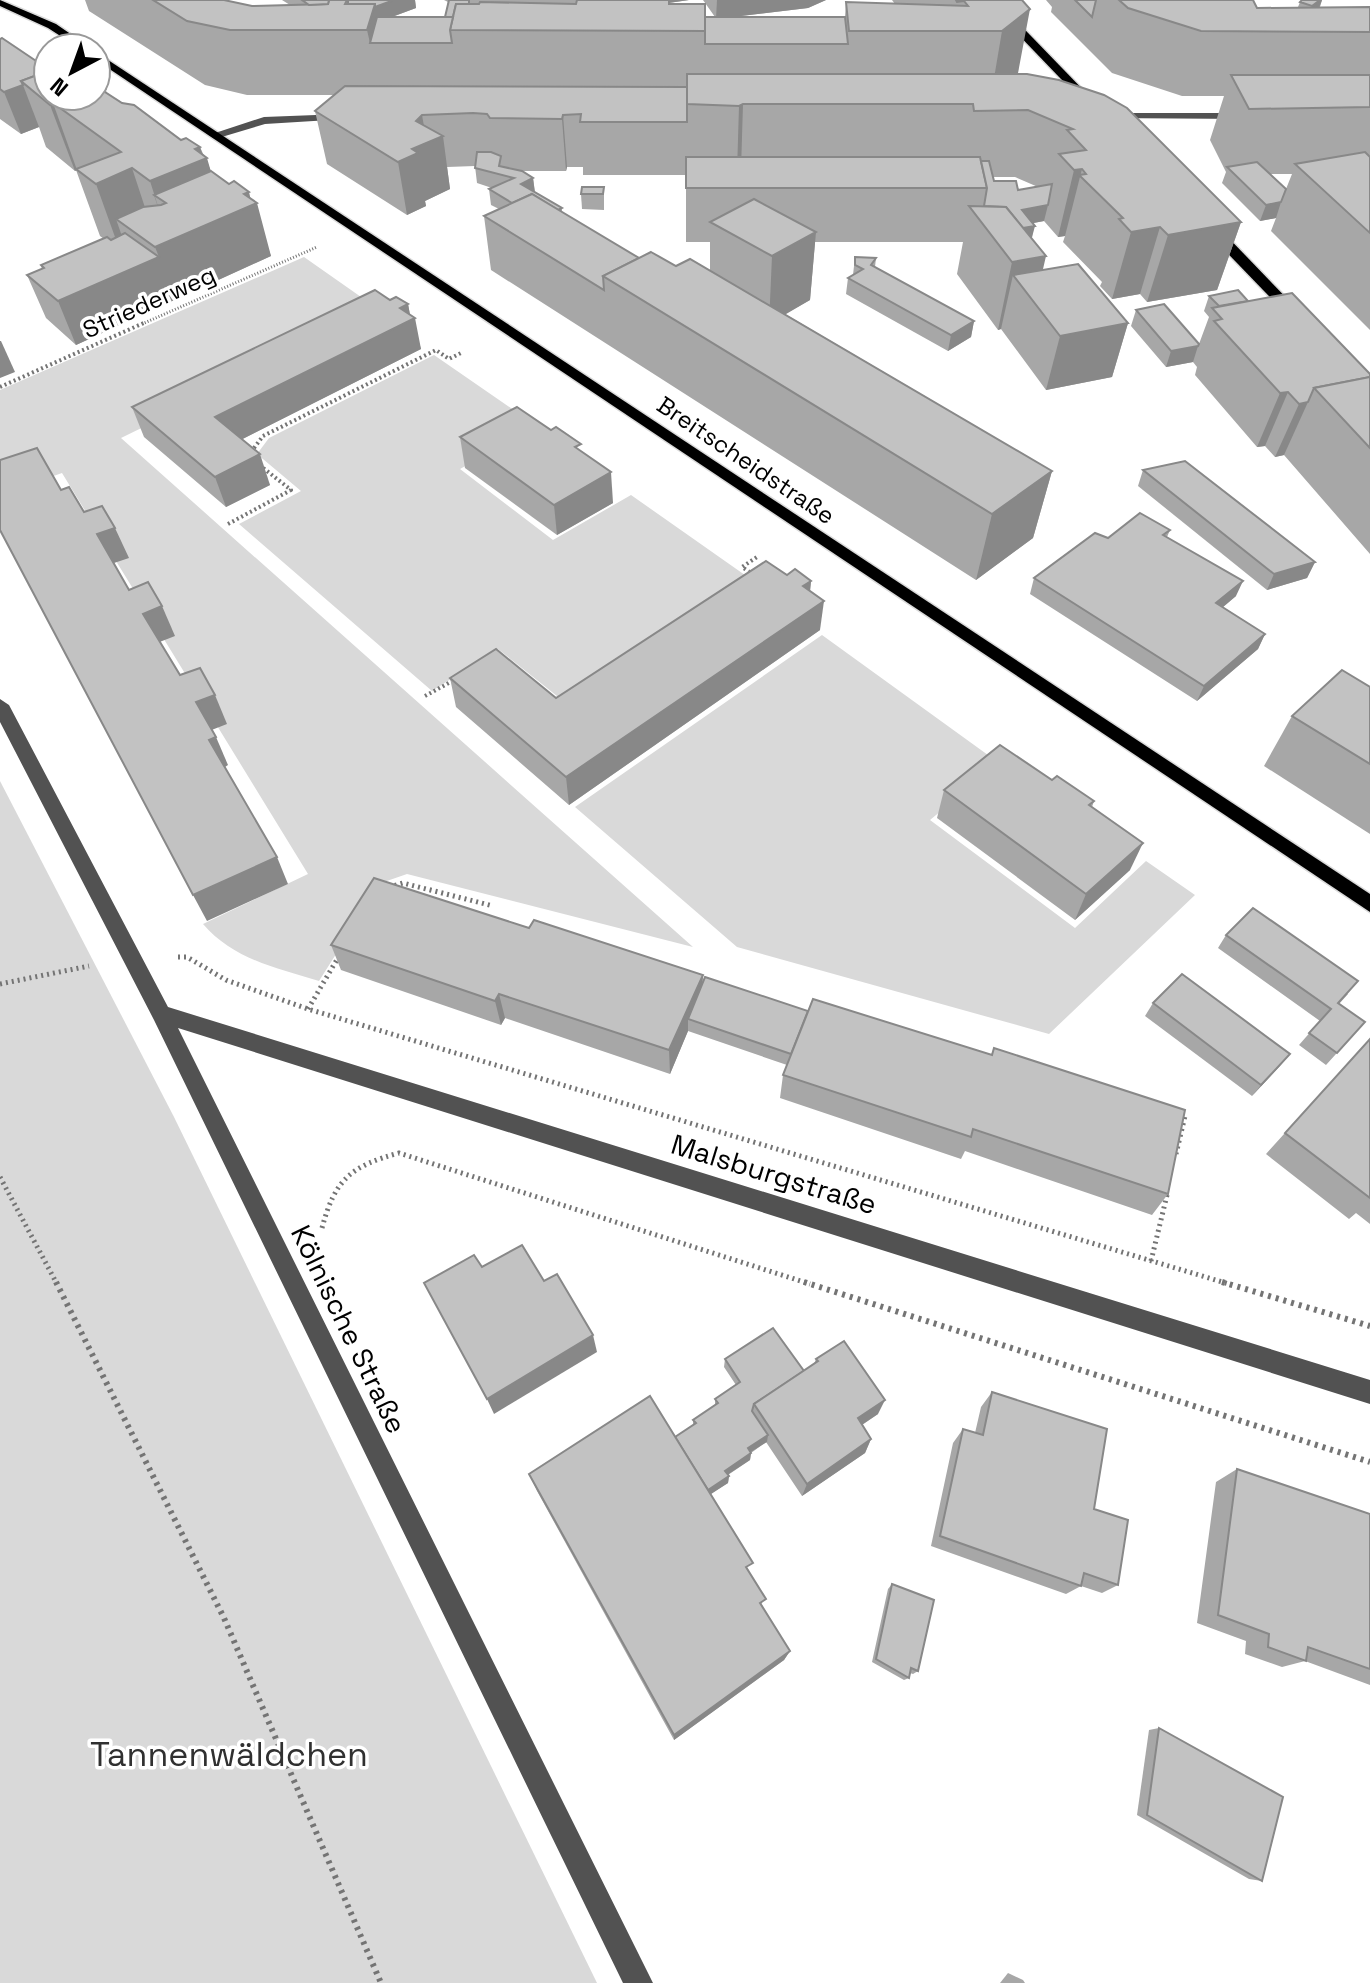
<svg xmlns="http://www.w3.org/2000/svg" width="1370" height="1983" viewBox="0 0 1370 1983" font-family="'Space Grotesk',sans-serif">
<style>
.green{fill:#d9d9d9}
.lines{fill:none;stroke-linecap:round;stroke-linejoin:round}
.major-casing{stroke:#dbdbdb;stroke-width:3}
.path-far3{stroke:#747474;stroke-width:3;stroke-dasharray:1 2;stroke-linecap:butt}
.path-far2{stroke:#747474;stroke-width:4;stroke-dasharray:2 3;stroke-linecap:butt}
.path-far1{stroke:#747474;stroke-width:5;stroke-dasharray:2 4;stroke-linecap:butt}
.path{stroke:#747474;stroke-width:6;stroke-dasharray:3 5;stroke-linecap:butt}
.minor{fill:#525252;fill-rule:evenodd}
.major{fill:#000;fill-rule:evenodd}
.wall{fill:#a7a7a7;fill-rule:evenodd}
.shaded-wall{fill:#888;fill-rule:evenodd}
.building{fill:#c2c2c2;stroke:#888;stroke-width:2}
.labels{text-anchor:middle;dominant-baseline:central;stroke-width:7;stroke-linejoin:round;paint-order:stroke}
.far-street-label{font-size:24px;fill:#000;stroke:#fff}
.street-label{font-size:28px;fill:#000;stroke:#fff}
.near-park-label{font-size:34px;fill:#303030;stroke:#fff}
</style>
<rect width="100%" height="100%" fill="#fff"/>
<g class="green">
<path d="M304,257L381,311L121,438L693,947L407,874L381,883L319,981C276,968 233,959 203,924L308,874L62,473L0,495V390Z"/>
<polygon points="434,355 537,426 460,469 553,540 631,495 752,580 579,696 557,696 498,649 432,691 239,524 301,491 257,454 269,438"/>
<polygon points="822,635 999,763 930,820 1075,928 1146,861 1195,895 1049,1034 737,947 575,807"/>
<polygon points="0,781 174,1117 597,1983 0,1983"/>
</g>
<g class="lines">
<defs>
<g id="major">
<polygon points="0,0 56,24 91,48 79,48 48,28 0,6"/>
<polygon points="985,0 996,0 1093,100 1093,104 1085,104"/>
<polygon points="96,52 1370,894 1370,912 96,60"/>
<polygon points="1209,228 1219,228 1300,312 1300,318 1290,318 1209,234"/>
</g>
</defs>
<use href="#major" class="major-casing"/>
<polyline class="path-far3" points="142,324 317,247"/>
<g class="path-far2">
<polyline points="0,387 146,322"/>
<polyline points="251,452 263,436 436,350 449,359 461,353"/>
<polyline points="228,524 291,490 262,467"/>
<polyline points="754,575 742,567 757,557"/>
<polyline points="425,696 456,679"/>
</g>
<g class="path-far1">
<polyline points="389,887 403,883 493,906"/>
<polyline points="178,957 187,957 226,980 308,1009 1229,1284"/>
<polyline points="0,984 89,966"/>
<polyline points="308,1009 339,956"/>
<polyline points="1176,1154 1185,1116"/>
<polyline points="0,1177 57,1284"/>
<path d="M322,1228C335,1179 351,1166 399,1153L810,1284"/>
<polyline points="1151,1261 1168,1191"/>
</g>
<g class="path">
<polyline points="56,1282 224,1618 381,1983"/>
<polyline points="804,1282 1370,1462"/>
<polyline points="1222,1282 1370,1326"/>
</g>
<g class="minor">
<polygon points="1110,113 1246,113 1252,116 1246,119 1106,118 1104,116"/>
<polygon points="342,114 346,115 346,119 265,124 215,139 209,135 264,117"/>
<polygon points="0,699 9,705 168,1007 1370,1380 1370,1404 178,1028 653,1983 623,1983 154,1020 0,722"/>
</g>
<use href="#major" class="major"/>
</g>
<g class="wall">
<path d="M85,0H224L252,6L290,5L282,0H415L416,8L392,17H445L448,2L444,0H689L669,3V4L705,17H715L703,0H826L808,8L732,17H845L846,2L895,4L892,0H1022L1018,73L1017,74L1241,222L1217,290L1147,302L1140,294L1112,299L1100,286L1102,282L1063,242L1065,236L1058,237L1044,221L1033,223L1032,238L1043,270L1128,323L1112,377L1046,390L1001,329L998,330L957,274L963,242H815L810,300L785,314L1052,471L1033,538L976,580L491,270L484,216L499,209L491,205L489,189L492,188L477,183L475,166L447,167L450,189L425,201L426,206L407,215L327,164L315,111L335,95H247L205,85L89,11ZM567,167H583V175H686V242H710V270L676,266L639,258L562,212V208L535,192L533,178L522,171H566ZM993,177H1015L1038,187L1018,190L994,181Z"/>
<path d="M1046,0H1253L1257,8L1298,7L1300,2L1303,0H1322L1320,7L1370,32V330L1271,231L1276,218L1260,221L1222,183L1226,172L1210,140L1224,96H1182L1112,73L1051,12L1052,7ZM1270,174H1292L1286,189Z"/>
<polygon points="0,39 48,69 103,87 105,89 107,93 181,140 200,147 211,171 250,198 271,256 76,345 46,318 27,275 42,269 41,265 104,239 100,236 76,170 75,171 46,147 39,127 21,134 0,119"/>
<polygon points="604,187 604,210 582,209 581,194"/>
<polygon points="855,257 876,258 875,267 974,321 971,337 948,351 846,294 848,278 853,275"/>
<polygon points="1209,296 1248,301 1370,374 1370,554 1284,455 1275,457 1265,446 1257,447 1195,375 1197,367 1193,362 1166,367 1131,326 1136,310 1199,344 1209,317 1204,311"/>
<polygon points="390,300 408,304 410,315 421,349 242,439 270,485 226,507 144,437 132,407"/>
<polygon points="460,437 581,451 613,503 557,535 465,468"/>
<polygon points="1143,470 1315,562 1307,578 1267,590 1138,486"/>
<polygon points="1170,530 1167,537 1236,596 1223,607 1265,634 1258,649 1197,701 1030,594 1034,578 1108,538"/>
<polygon points="787,575 811,581 810,591 820,630 569,805 456,707 450,678 556,698"/>
<polygon points="1370,687 1370,834 1264,766 1292,716"/>
<polygon points="1052,780 1094,801 1092,807 1130,870 1075,920 937,818 944,790"/>
<polygon points="529,928 703,983 808,1011 991,1055 994,1048 1168,1194 1152,1215 965,1151 961,1159 780,1098 783,1075 787,1065 688,1031 670,1074 505,1018 501,1025 341,970 331,945"/>
<polygon points="1226,935 1348,994 1339,1004 1365,1022 1326,1065 1299,1045 1320,1021 1218,948"/>
<polygon points="1153,1003 1290,1054 1252,1096 1145,1016"/>
<polygon points="1370,1039 1370,1224 1356,1213 1349,1219 1266,1154"/>
<polygon points="725,1359 804,1371 814,1364 816,1359 878,1414 862,1425 871,1439 865,1453 802,1496 766,1442 751,1453 750,1460 728,1475 729,1476 728,1483 710,1494 750,1573 763,1607 790,1651 784,1660 674,1740 537,1491 529,1474 675,1437 693,1426 693,1420 715,1406 715,1399 736,1385 724,1367"/>
<polygon points="992,1392 1094,1509 1118,1585 1102,1593 1081,1586 1066,1594 931,1546 953,1443 963,1429 975,1433 981,1407"/>
<polygon points="1237,1469 1370,1514 1370,1685 1305,1661 1282,1667 1245,1654 1246,1641 1197,1623 1216,1482"/>
<polygon points="892,1584 918,1671 913,1674 910,1673 909,1678 904,1680 872,1662 888,1589"/>
<polygon points="1159,1728 1262,1881 1249,1879 1137,1815 1149,1730"/>
<polygon points="1008,1973 1023,1980 1025,1983 1000,1983"/>
</g>
<g class="shaded-wall">
<polygon points="394,0 415,0 416,8 378,22 370,43 367,30 375,4"/>
<polygon points="661,0 689,0 661,4"/>
<polygon points="717,0 826,0 808,8 716,19"/>
<polygon points="1320,0 1322,0 1317,13 1307,21 1312,6"/>
<polygon points="1030,9 1018,73 991,96 1002,31"/>
<polygon points="23,85 39,127 21,134 4,92"/>
<polygon points="53,103 77,170 75,171 50,105"/>
<polygon points="743,104 741,170 737,172 739,106"/>
<polygon points="422,115 427,143 443,136 450,189 425,201 426,206 407,215 398,162 412,149 416,121"/>
<polygon points="563,115 567,167 566,171 562,119"/>
<path d="M200,147L204,159L207,158L224,217L244,194L249,192L252,205L257,203L271,256L76,345L58,301L159,257L155,247L169,241L150,181L195,149ZM154,195L166,203L169,241Z"/>
<polygon points="132,168 154,235 116,219 126,248 120,251 96,184"/>
<polygon points="1082,169 1065,236 1058,237 1074,170"/>
<polygon points="533,178 535,194 521,184"/>
<polygon points="1281,202 1276,218 1260,221 1266,205"/>
<polygon points="1048,205 1044,221 1018,226 1022,210"/>
<polygon points="1241,222 1217,290 1147,302 1168,235"/>
<polygon points="1035,226 1031,241 1007,230"/>
<polygon points="1160,227 1140,294 1112,299 1131,232"/>
<polygon points="816,232 810,300 769,324 772,256"/>
<polygon points="1046,256 1035,304 1013,275 1001,329 998,330 1012,262"/>
<polygon points="408,304 411,320 415,318 421,349 225,448 215,417"/>
<polygon points="974,321 971,337 948,351 951,335"/>
<polygon points="1128,323 1112,377 1046,390 1060,336"/>
<polygon points="0,341 1,341 15,372 0,378"/>
<polygon points="1198,346 1193,362 1166,367 1171,351"/>
<polygon points="1288,392 1265,446 1257,447 1280,393"/>
<polygon points="1308,402 1284,455 1275,457 1299,404"/>
<polygon points="260,454 270,485 226,507 215,477"/>
<polygon points="1052,471 1033,538 976,580 992,514"/>
<polygon points="611,472 613,503 557,535 554,505"/>
<polygon points="115,528 129,558 111,564 97,534"/>
<polygon points="1315,562 1307,578 1267,590 1274,574"/>
<polygon points="811,581 808,611 803,586"/>
<polygon points="1243,581 1236,596 1210,618 1216,603"/>
<polygon points="824,601 820,630 569,805 566,777"/>
<polygon points="162,606 175,636 157,643 143,614"/>
<polygon points="1265,634 1258,649 1197,701 1204,686"/>
<polygon points="215,695 227,724 209,731 196,702"/>
<polygon points="216,737 228,765 222,769 209,740"/>
<polygon points="1143,843 1130,870 1075,920 1086,894"/>
<polygon points="277,857 288,884 207,921 193,895"/>
<polygon points="703,975 702,1000 688,1019 688,1031 670,1074 669,1050"/>
<polygon points="499,994 505,1018 501,1025 495,1001"/>
<polygon points="1290,1054 1280,1066 1252,1096 1261,1085"/>
<polygon points="593,1335 597,1352 494,1414 487,1399"/>
<polygon points="885,1400 878,1414 851,1432 858,1418"/>
<polygon points="768,1435 767,1442 746,1455 748,1448"/>
<polygon points="871,1439 865,1453 802,1496 807,1484"/>
<polygon points="751,1453 750,1460 724,1477 725,1471"/>
<polygon points="729,1476 728,1483 702,1500 702,1494"/>
<polygon points="790,1651 784,1660 674,1740 674,1735"/>
</g>
<g class="building">
<polygon points="153,0 224,0 252,6 328,4 329,0 347,0 345,4 375,4 367,30 230,30 187,21"/>
<polygon points="302,0 329,0 328,4 309,5"/>
<polygon points="348,0 394,0 375,7 375,4 348,4"/>
<polygon points="449,0 469,0 469,4 456,4 453,17 445,17"/>
<polygon points="577,0 669,0 669,4 705,4 705,31 450,30 456,4 479,4 480,2 576,4"/>
<polygon points="956,0 1022,0 1030,9 1002,31 849,31 846,2 968,6 964,1 957,2"/>
<polygon points="1075,0 1096,0 1092,17"/>
<polygon points="1119,0 1253,0 1257,8 1370,7 1370,32 1201,31 1128,8"/>
<polygon points="1302,0 1320,0 1312,6 1300,2"/>
<polygon points="377,17 453,17 450,30 452,43 370,43"/>
<polygon points="705,17 845,17 848,44 705,44"/>
<polygon points="2,38 48,69 48,71 21,81 23,85 4,92 0,89 0,39"/>
<polygon points="48,71 48,96 96,96 96,80 102,84 99,85 105,89 102,90 122,103 134,105 181,140 186,138 200,147 195,149 207,158 150,181 132,168 96,184 76,169 121,152 53,103 50,105 21,81"/>
<polygon points="687,74 1027,74 1059,80 1104,95 1127,108 1241,222 1168,235 1160,227 1131,232 1119,219 1123,218 1079,175 1086,174 1082,169 1074,170 1059,154 1086,150 1067,130 1073,129 1028,110 974,111 973,104 743,104 739,106 687,104"/>
<polygon points="1231,75 1370,75 1370,107 1249,109"/>
<polygon points="345,86 687,87 687,122 580,122 581,114 563,115 562,119 490,118 487,114 473,113 422,115 416,121 443,136 412,149 418,153 398,162 315,111"/>
<polygon points="477,152 491,152 501,156 499,166 522,171 533,178 521,184 562,208 558,210 532,194 512,203 489,189 514,178 475,168"/>
<polygon points="1365,152 1370,157 1370,233 1295,164"/>
<polygon points="686,157 980,157 987,188 686,188"/>
<polygon points="981,161 989,161 994,181 1016,181 1018,190 1052,184 1048,205 1022,210 1035,226 1023,228 1006,207 984,206 987,188"/>
<polygon points="1257,162 1286,189 1281,202 1266,205 1227,167"/>
<polygon points="211,171 229,184 234,181 249,192 244,194 257,203 155,247 116,219 143,207 161,205 166,203 154,195"/>
<polygon points="582,187 604,187 603,194 581,194"/>
<polygon points="532,194 639,258 603,276 604,290 484,216"/>
<polygon points="754,199 816,232 772,256 710,222"/>
<polygon points="969,206 1006,207 1046,256 1012,262"/>
<polygon points="125,233 159,257 58,301 27,275 44,268 41,265 107,237 111,240"/>
<polygon points="651,252 676,266 690,259 1052,471 992,514 603,276"/>
<polygon points="855,257 876,258 871,265 974,321 951,335 848,278 863,269 855,265"/>
<polygon points="1078,264 1128,323 1060,336 1013,275"/>
<polygon points="375,290 390,300 396,297 408,304 400,308 415,318 215,417 260,454 215,477 132,407"/>
<polygon points="1238,290 1248,301 1219,306 1209,296"/>
<polygon points="1292,293 1370,374 1370,377 1314,388 1308,402 1299,404 1288,392 1280,393 1214,321 1222,319 1212,308"/>
<polygon points="1164,304 1199,344 1198,346 1171,351 1136,310"/>
<polygon points="1370,377 1370,448 1314,388"/>
<polygon points="517,407 551,430 556,427 581,444 575,447 611,472 554,505 460,437"/>
<polygon points="37,448 61,490 69,487 84,512 102,506 115,528 97,534 129,590 148,582 162,606 143,614 180,675 200,668 215,695 196,702 216,737 209,740 277,857 193,895 0,530 0,460"/>
<polygon points="1185,461 1315,562 1274,574 1143,470"/>
<polygon points="1140,513 1170,530 1163,535 1243,581 1216,603 1265,634 1204,686 1034,578 1095,533 1108,538"/>
<polygon points="766,561 787,575 795,569 811,581 803,586 824,601 566,777 450,678 496,649 556,698"/>
<polygon points="1342,670 1370,687 1370,764 1292,716"/>
<polygon points="1000,745 1052,780 1057,776 1094,801 1089,805 1143,843 1086,894 944,790"/>
<polygon points="374,878 529,928 534,920 703,975 669,1050 499,994 495,1001 331,945"/>
<polygon points="1253,908 1358,981 1338,1003 1365,1022 1337,1053 1309,1033 1331,1009 1226,935"/>
<polygon points="1182,974 1290,1054 1261,1085 1153,1003"/>
<polygon points="705,977 808,1011 791,1054 688,1019"/>
<polygon points="813,999 992,1055 994,1048 1185,1110 1168,1194 973,1129 971,1137 783,1075"/>
<polygon points="1370,1039 1370,1198 1285,1133"/>
<polygon points="522,1245 544,1281 557,1274 593,1335 487,1399 424,1283 474,1255 482,1267"/>
<polygon points="773,1328 804,1371 754,1404 752,1411 768,1435 748,1448 751,1453 725,1471 729,1476 708,1490 675,1437 696,1423 693,1420 718,1403 715,1399 740,1382 725,1359"/>
<polygon points="844,1341 885,1400 858,1418 871,1439 807,1484 754,1404 818,1361 816,1359"/>
<polygon points="992,1392 1107,1429 1094,1509 1128,1520 1118,1585 1084,1573 1081,1586 940,1536 963,1429 983,1435"/>
<polygon points="650,1396 753,1563 746,1567 766,1599 760,1603 790,1651 674,1735 529,1474"/>
<polygon points="1237,1469 1370,1514 1370,1669 1308,1647 1306,1661 1268,1647 1269,1634 1218,1615"/>
<polygon points="892,1584 934,1600 918,1671 911,1668 909,1678 876,1659"/>
<polygon points="1159,1728 1283,1797 1262,1881 1147,1815"/>
</g>
<g class="labels">
<g class="far-street-label">
<text transform="translate(149 302) rotate(-24)">Striederweg</text>
<text transform="translate(746 460) rotate(34)">Breitscheidstraße</text>
</g>
<g class="street-label">
<text transform="translate(774 1174) rotate(17)">Malsburgstraße</text>
<text transform="translate(349 1329) rotate(64)">Kölnische Straße</text>
</g>
<g class="near-park-label">
<text x="229" y="1754">Tannenwäldchen</text>
</g>
</g>
<g transform="translate(72 72) rotate(221)"><circle r="38" fill="#ffffff" stroke="#999999" stroke-width="2"/>
<path d="M0-6L14 30L0 20L-14 30Z" fill="#000000"/>
<text y="-12" font-size="22" font-weight="bold" text-anchor="middle" fill="#000000">N</text>
</g>
</svg>
